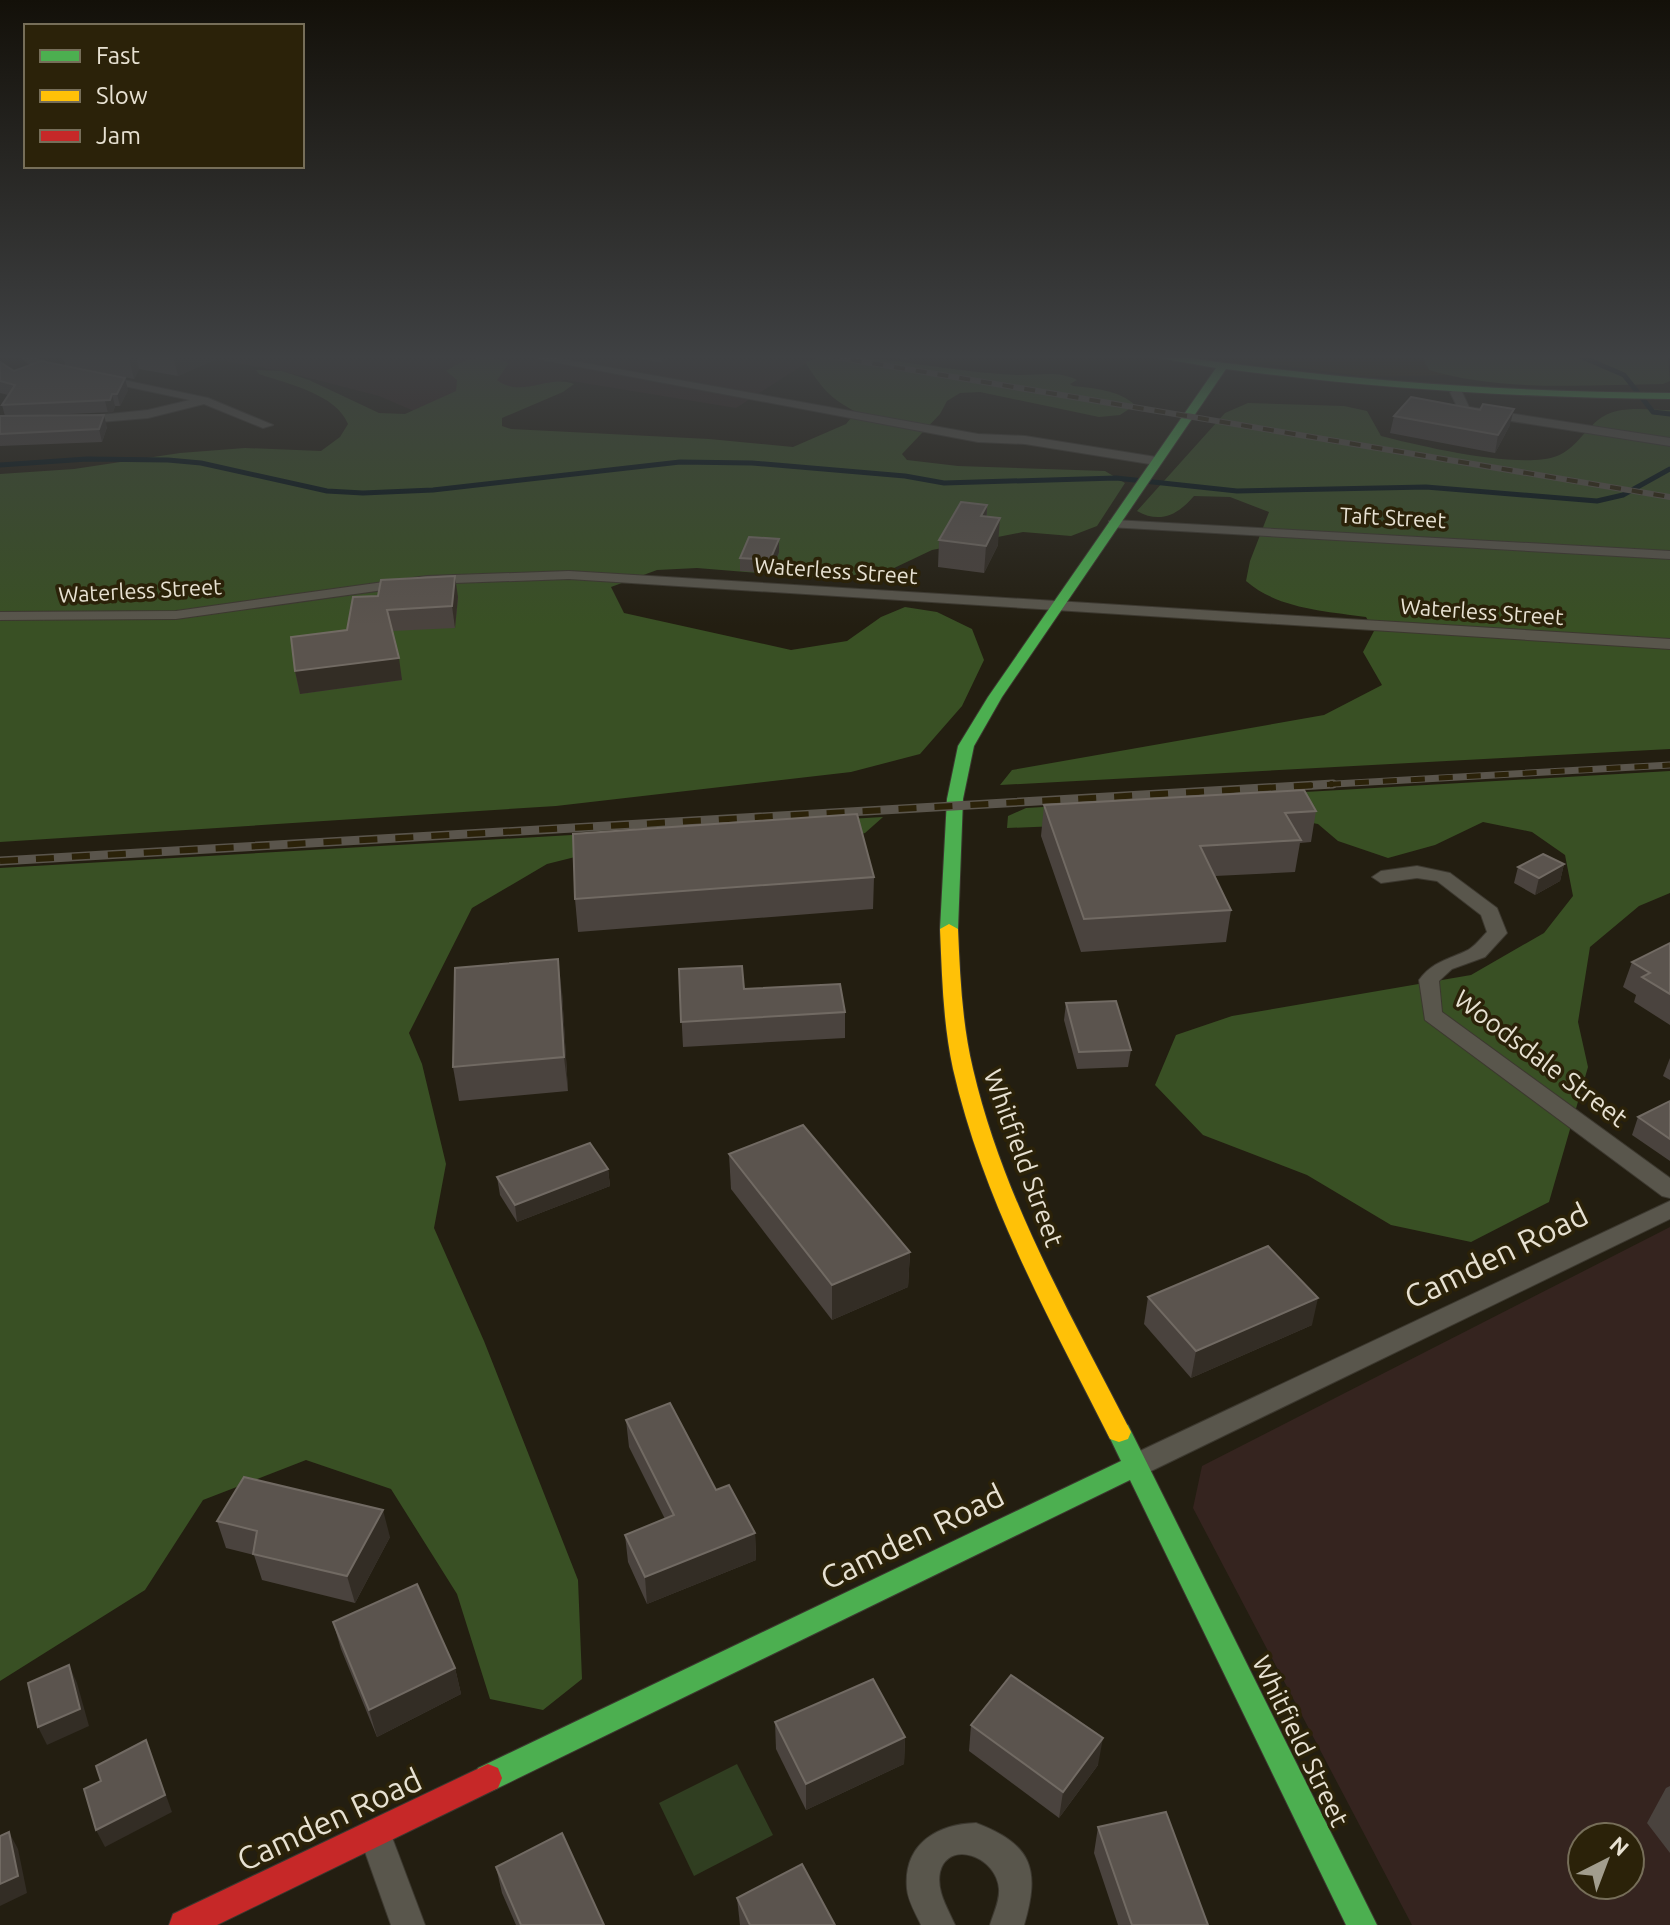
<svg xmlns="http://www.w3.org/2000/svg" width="1670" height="1925" viewBox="0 0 1670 1925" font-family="Ubuntu,sans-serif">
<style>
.built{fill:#322708}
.industrial{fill:#35241f;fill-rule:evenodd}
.green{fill:#303e21}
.forest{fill:#395024}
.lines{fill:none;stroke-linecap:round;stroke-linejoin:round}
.stream{stroke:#031317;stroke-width:5}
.street-casing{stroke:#3c382f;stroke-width:2}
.fast-casing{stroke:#3c382f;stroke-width:2}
.slow-casing{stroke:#3c382f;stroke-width:2}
.jam-casing{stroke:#3c382f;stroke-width:2}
.street{fill:#59564c;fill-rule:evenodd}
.fast{fill:#4caf50;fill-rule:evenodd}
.slow{fill:#ffc107;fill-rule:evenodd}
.jam{fill:#c62828;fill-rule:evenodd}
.rail-far2-casing{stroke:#5a554c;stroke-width:6}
.rail-far1-casing{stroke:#5a554c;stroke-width:7}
.rail-casing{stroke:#5a554c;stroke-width:9}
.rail-far2{stroke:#2b2209;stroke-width:4;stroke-dasharray:11;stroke-linecap:butt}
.rail-far1{stroke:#2b2209;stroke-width:5;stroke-dasharray:14;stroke-linecap:butt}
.rail{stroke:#2b2209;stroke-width:6;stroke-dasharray:18;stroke-linecap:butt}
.wall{fill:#4a433e}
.shaded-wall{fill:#332d25}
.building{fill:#5b544e;stroke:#716a63;stroke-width:2}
.labels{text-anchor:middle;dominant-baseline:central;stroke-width:7;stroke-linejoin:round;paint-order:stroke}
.far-street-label{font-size:22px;fill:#e7e1d2;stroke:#2b2209}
.street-label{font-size:26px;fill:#e7e1d2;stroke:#2b2209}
.near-street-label{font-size:32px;fill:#e7e1d2;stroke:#2b2209}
</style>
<rect width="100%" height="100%" fill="#231e11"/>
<polygon class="built" points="1214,356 1422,356 1429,370 1448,375 1368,377"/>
<g class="industrial">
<polygon points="194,356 788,356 811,360 736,408 565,380 428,417 379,396 282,371"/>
<path d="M1670,1227V1925H1412L1193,1508L1202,1466ZM1582,1837H1630V1885H1582Z"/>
</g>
<polygon class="green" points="737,1764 773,1835 694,1876 659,1803"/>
<g class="forest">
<path d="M824,356C888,356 951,372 1016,375C1037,376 1057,370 1077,380L1070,384L1073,386C1093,388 1119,390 1135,405L1120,415L1099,417L980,392L960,393L947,401L940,414L902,454L907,460L958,466L1105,471L1125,483L1097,526L1071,536L1023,532L932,550L892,569L830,579L697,568L657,570L611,587L624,613L791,650L847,641L881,617L905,607L937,612L972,629L984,660L962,706L920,754L851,772L556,806L0,842V474L74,469L180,453L245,448L321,451L340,437L348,424C336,394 288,384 259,374L256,370L282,371L309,380L379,413L405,414L456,391L457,380L446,371C466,357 487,353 509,363L497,380C522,399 548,374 574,384L563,392L502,418V426L511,429L709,439L793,447L846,424L856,412C828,397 822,388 805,362Z"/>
<path d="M1422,356H1668L1670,381L1663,384C1587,385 1502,392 1429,370Z"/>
<path d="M1248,403L1344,406L1367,411L1381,436C1420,446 1521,470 1557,456C1576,448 1583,432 1598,420C1617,404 1648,410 1670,410V749L1000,785L1012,770L1324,715L1382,685L1363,652L1374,631L1366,617C1326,611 1278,609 1246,581L1250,561L1269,512L1230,497L1194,496C1178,515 1160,524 1137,511L1225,413Z"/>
<polygon points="1670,771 1670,893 1639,906 1590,947 1578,1022 1588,1067 1549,1202 1471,1242 1391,1225 1307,1175 1203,1135 1155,1085 1176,1035 1232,1016 1471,975 1544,933 1573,896 1565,855 1532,832 1483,822 1435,845 1388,858 1338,841 1318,824 1279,817 1007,828 1008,816 1026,808"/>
<polygon points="883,817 865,833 846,838 595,852 547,864 472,908 409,1033 422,1064 446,1164 434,1228 484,1341 578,1580 582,1679 543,1710 490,1699 457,1594 391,1489 306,1460 203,1500 145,1590 0,1681 0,868"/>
</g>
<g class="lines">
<g class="stream">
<polyline points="1580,356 1624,375 1653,412 1670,414"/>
<polyline points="0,465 87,459 168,460 201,463 327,491 363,493 433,490 680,462 752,463 905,476 944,483 1116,478 1237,491 1426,487 1597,501 1623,495 1670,469"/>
</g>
<defs>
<g id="street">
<polygon points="19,356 32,356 67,370 61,373 32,366"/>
<polygon points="546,356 978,434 1025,436 1156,457 1162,461 1156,465 1025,444 978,442 537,359"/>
<polygon points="100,375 208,398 273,425 263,428 204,404 148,418 76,424 76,418 80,417 148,410 190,400 96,380 96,376"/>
<polygon points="1456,389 1462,392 1469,407 1670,438 1670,446 1460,413 1450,392"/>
<polygon points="1114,520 1670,551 1670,559 1109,527 1109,521"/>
<polygon points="569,571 1670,639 1670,649 569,579 427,584 176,619 0,620 0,612 176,611 427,576"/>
<path d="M1417,866L1450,873L1497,908L1507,933L1485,957L1452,969L1439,981L1442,1012L1670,1178V1198L1662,1196L1425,1020L1419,980C1433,961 1448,960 1468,950C1475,946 1481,938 1487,932L1481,915L1437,881L1417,878L1381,883L1372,877L1381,871Z"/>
<polygon points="1670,1201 1670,1219 1145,1474 1135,1477 1125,1474 1121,1466 1125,1458"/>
<polygon points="375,1819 387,1824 425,1925 391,1925 359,1835 363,1824"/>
<path d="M976,1823C1031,1844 1041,1868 1024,1925H990C993,1914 1000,1901 999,1889C997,1856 948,1839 940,1872C936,1891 948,1909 955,1925H921C916,1914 908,1901 907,1889C903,1845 936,1824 976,1823Z"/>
</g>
<g id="fast">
<path d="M1148,356H1175C1339,380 1504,392 1670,393V399C1521,398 1373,388 1226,369L1002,697L974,746L963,799L958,929L955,933H943L940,929L947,799L958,746L988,697L1216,368Z"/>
<polygon points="1119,1422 1128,1425 1377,1925 1346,1925 1130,1480 498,1788 488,1792 478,1788 474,1778 478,1768 1121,1461 1107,1432 1110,1425"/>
</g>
<path id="slow" d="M949,924L958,929C960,976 962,1023 973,1069C1003,1198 1071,1315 1131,1432L1128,1439L1119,1442L1110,1439C1050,1320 983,1200 953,1069C943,1023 942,976 940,929Z"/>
<polygon id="jam" points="488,1764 498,1768 502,1778 498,1788 217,1925 169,1925 173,1914"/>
</defs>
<use href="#street" class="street-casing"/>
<use href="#fast" class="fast-casing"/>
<use href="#slow" class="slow-casing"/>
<use href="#jam" class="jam-casing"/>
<use href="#street" class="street"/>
<use href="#fast" class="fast"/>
<use href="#slow" class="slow"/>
<use href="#jam" class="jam"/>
<defs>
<polyline id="rail-far2" points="829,356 1670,497"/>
<polyline id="rail-far1" points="1299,786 1670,765"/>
<polyline id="rail" points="0,861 1333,784"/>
</defs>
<use href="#rail-far2" class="rail-far2-casing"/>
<use href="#rail-far1" class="rail-far1-casing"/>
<use href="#rail" class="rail-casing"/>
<use href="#rail-far2" class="rail-far2"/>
<use href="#rail-far1" class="rail-far1"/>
<use href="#rail" class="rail"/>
</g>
<g class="wall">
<polygon points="63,356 223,356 178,376 139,369 134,379 65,365"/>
<polygon points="626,356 674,356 662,363"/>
<polygon points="884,356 914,356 908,360"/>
<polygon points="0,362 14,371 128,390 120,406 115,406 113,412 26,416 107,427 102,442 0,446 0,416 5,416 2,405 8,395 0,393"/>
<polygon points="1394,416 1510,425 1495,453 1390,433"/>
<polygon points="987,505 987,516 998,545 984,573 938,567 939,540"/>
<polygon points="779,539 779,552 771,573 740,571 740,558"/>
<polygon points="353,597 458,597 455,628 392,631 402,680 300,694 295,671 347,630"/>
<polygon points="1044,805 1316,811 1311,842 1300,843 1295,872 1215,876 1231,910 1226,942 1081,952 1041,836"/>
<polygon points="1564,864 1560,881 1535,895 1514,883 1518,867"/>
<polygon points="874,877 873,909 578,932 575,899"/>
<polygon points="1670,943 1670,1025 1634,1002 1636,995 1623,987 1632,962"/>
<polygon points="679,969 744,989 845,1012 845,1038 683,1047"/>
<polygon points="562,992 568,1091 459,1101 453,1067"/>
<polygon points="1066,1003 1131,1050 1128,1067 1077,1069 1064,1020"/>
<polygon points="1670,1058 1670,1080 1663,1076"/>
<polygon points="1670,1101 1670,1161 1632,1135 1638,1117"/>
<polygon points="729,1154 910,1252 908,1287 832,1320 731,1189"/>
<polygon points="608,1169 610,1186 517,1222 500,1195 497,1177"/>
<polygon points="1148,1297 1312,1325 1191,1378 1144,1324"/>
<polygon points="626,1420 716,1490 755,1533 756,1560 647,1604 628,1562 625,1535 665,1519 629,1447"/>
<polygon points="217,1521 390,1537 355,1603 262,1580 254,1555 226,1548"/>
<polygon points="333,1622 455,1668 461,1694 377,1737 341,1649"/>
<polygon points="775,1722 905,1737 904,1764 806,1810 776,1749"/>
<polygon points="971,1725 1098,1765 1059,1818 969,1751"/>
<polygon points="1670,1786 1670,1853 1647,1823 1666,1788"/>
<polygon points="1098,1827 1208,1925 1118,1925 1094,1853"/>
<polygon points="496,1867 604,1925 516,1925 502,1893"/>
<polygon points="737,1898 835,1925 740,1925"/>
</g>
<g class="shaded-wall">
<polygon points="130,356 136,356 139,369 134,379 129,358"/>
<polygon points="173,356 223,356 178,376"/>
<polygon points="661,356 674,356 662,363"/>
<polygon points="125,378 128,390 120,406 117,394"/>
<polygon points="112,394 115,406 113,412 108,413 105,401"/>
<polygon points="1514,409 1510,425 1495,453 1498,435"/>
<polygon points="104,415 107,427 102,442 99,429"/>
<polygon points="987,505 986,531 981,516"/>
<polygon points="1000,518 998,545 984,573 986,546"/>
<polygon points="779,539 779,552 771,573 770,560"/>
<polygon points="455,576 458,597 455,628 452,606"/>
<polygon points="399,658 402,680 300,694 295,671"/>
<polygon points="1564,864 1560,881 1535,895 1539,878"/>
<polygon points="558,959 562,992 568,1091 564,1057"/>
<polygon points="608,1169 610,1186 517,1222 515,1205"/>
<polygon points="910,1252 908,1287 832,1320 832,1285"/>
<polygon points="1318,1298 1312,1325 1191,1378 1196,1351"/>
<polygon points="383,1510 390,1537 355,1603 347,1576"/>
<polygon points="755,1533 756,1560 647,1604 645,1577"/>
<polygon points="69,1665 77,1683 89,1726 47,1745 38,1727"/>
<polygon points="455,1668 461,1694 377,1737 369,1710"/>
<polygon points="905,1737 904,1764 806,1810 806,1784"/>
<polygon points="1103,1738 1098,1765 1059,1818 1063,1792"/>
<polygon points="146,1740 172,1812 105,1847 96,1830"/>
<polygon points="9,1832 18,1849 27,1893 0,1906 0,1884"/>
</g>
<g class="building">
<polygon points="41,361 125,378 117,394 112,394 110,400 2,405 15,385 0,381 0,362 14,371"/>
<polygon points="1411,397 1480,410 1483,404 1514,409 1498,435 1394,416"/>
<polygon points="104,415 99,429 0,434 0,416"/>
<polygon points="961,502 987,505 981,516 1000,518 986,546 939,540"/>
<polygon points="749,537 779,539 770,560 740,558"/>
<polygon points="455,576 452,606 387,610 399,658 295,671 291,637 347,630 353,597 378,596 381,580"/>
<polygon points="1304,790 1316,811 1285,813 1301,840 1200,846 1231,910 1084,919 1044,805"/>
<polygon points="857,814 874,877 575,899 573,834"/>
<polygon points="1543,854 1564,864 1539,878 1518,867"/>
<polygon points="1670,943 1670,994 1642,977 1650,973 1632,962"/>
<polygon points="558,959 564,1057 453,1067 455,968"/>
<polygon points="742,966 744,989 840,984 845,1012 681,1022 679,969"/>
<polygon points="1116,1001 1131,1050 1079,1052 1066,1003"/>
<polygon points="1670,1101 1670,1139 1638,1117"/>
<polygon points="803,1125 910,1252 832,1285 729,1154"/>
<polygon points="590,1143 608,1169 515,1205 497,1177"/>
<polygon points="1268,1246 1318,1298 1196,1351 1148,1297"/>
<polygon points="670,1403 716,1490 729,1485 755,1533 645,1577 625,1535 674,1515 626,1420"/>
<polygon points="244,1477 383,1510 347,1576 253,1554 257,1531 217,1521"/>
<polygon points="417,1584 455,1668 369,1710 333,1622"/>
<polygon points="69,1665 80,1709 38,1727 28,1683"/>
<polygon points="1011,1675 1103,1738 1063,1792 971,1725"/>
<polygon points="873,1679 905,1737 806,1784 775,1722"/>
<polygon points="146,1740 165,1795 96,1830 84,1789 101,1781 96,1766"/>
<polygon points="1166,1812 1208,1925 1132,1925 1098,1827"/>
<polygon points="9,1832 18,1876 0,1884 0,1836"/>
<polygon points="562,1833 604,1925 521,1925 496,1867"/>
<polygon points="802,1864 835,1925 750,1925 737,1898"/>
</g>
<linearGradient id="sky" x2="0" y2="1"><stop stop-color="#131009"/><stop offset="0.57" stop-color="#3f4143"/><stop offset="1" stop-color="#3f4143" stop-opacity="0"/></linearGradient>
<rect width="1670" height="626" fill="url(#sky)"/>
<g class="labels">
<g class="far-street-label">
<text transform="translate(1393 517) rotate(3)">Taft Street</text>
<text transform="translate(836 570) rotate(4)">Waterless Street</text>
<text transform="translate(140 590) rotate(-3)">Waterless Street</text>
<text transform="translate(1482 611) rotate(4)">Waterless Street</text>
</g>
<g class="street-label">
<text transform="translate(1541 1058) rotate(37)">Woodsdale Street</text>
<text transform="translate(1024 1158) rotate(70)">Whitfield Street</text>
<text transform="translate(1301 1741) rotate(64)">Whitfield Street</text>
</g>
<g class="near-street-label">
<text transform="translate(1496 1255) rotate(-26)">Camden Road</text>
<text transform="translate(912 1536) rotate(-26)">Camden Road</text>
<text transform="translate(329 1819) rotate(-25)">Camden Road</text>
</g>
</g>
<rect x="24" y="24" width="280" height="144" fill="#2b2209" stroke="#766e59" stroke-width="2"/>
<rect x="40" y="50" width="40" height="12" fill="#4caf50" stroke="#766e59" stroke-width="2"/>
<text x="96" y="64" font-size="24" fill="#e7e1d2">Fast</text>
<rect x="40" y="90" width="40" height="12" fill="#ffc107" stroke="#766e59" stroke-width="2"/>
<text x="96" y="104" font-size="24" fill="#e7e1d2">Slow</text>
<rect x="40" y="130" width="40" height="12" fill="#c62828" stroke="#766e59" stroke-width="2"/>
<text x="96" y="144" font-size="24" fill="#e7e1d2">Jam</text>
<g transform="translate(1606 1861) rotate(42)"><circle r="38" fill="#2b2209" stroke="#766e59" stroke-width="2"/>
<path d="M0-6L14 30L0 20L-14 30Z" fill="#a29d8e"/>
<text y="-12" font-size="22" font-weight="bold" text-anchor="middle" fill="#e7e1d2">N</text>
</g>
</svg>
